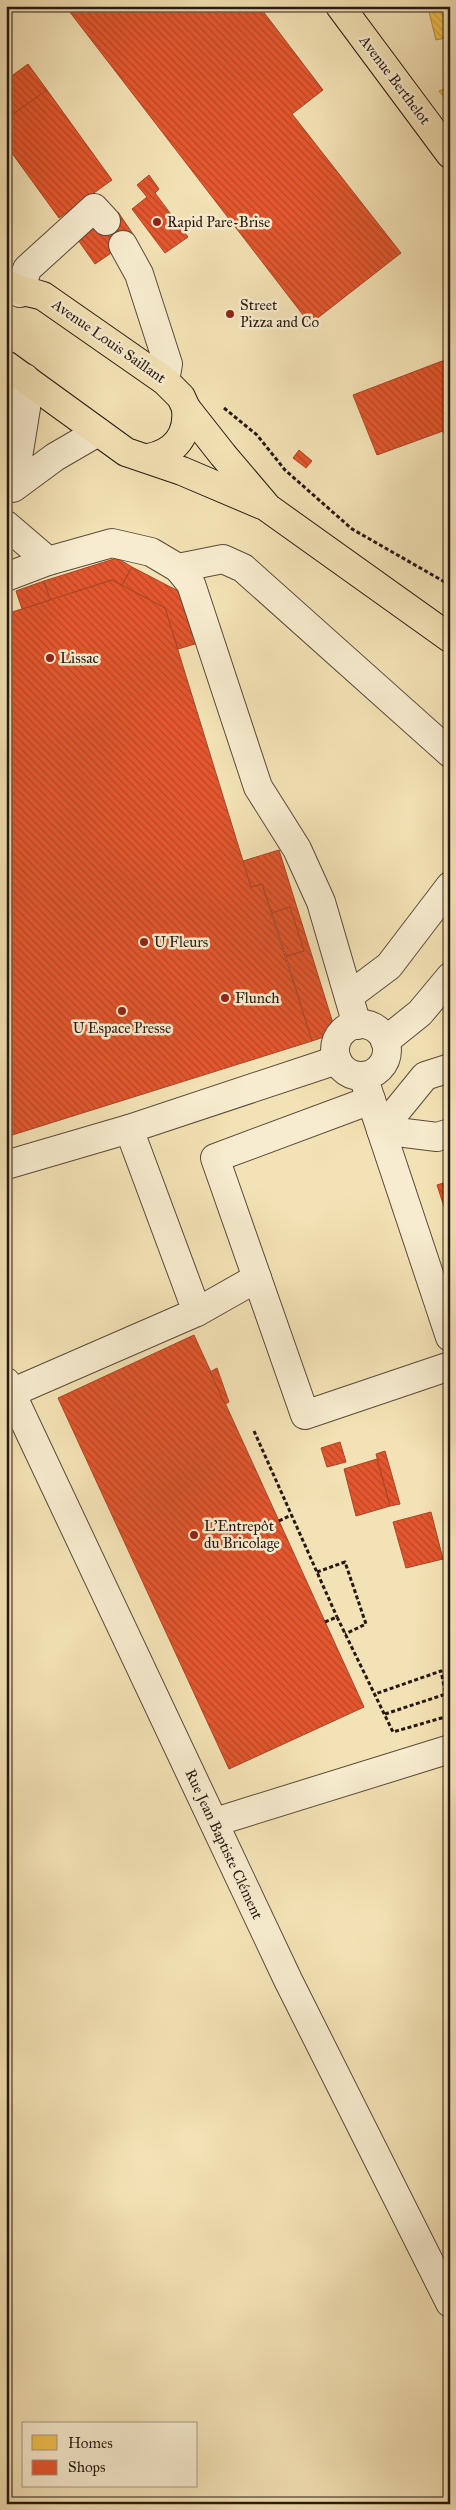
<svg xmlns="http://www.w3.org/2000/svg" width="456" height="2510" viewBox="0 0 456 2510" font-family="'IM FELL Great Primer',serif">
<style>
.homes{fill:url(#homes-back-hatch);stroke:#b58e3c}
.shops{fill:url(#shops-back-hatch);stroke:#ab4426}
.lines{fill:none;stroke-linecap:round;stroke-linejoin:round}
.minor-casing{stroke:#5a4a3b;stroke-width:30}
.major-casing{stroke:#271812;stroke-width:30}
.path{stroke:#271812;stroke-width:3;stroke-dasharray:4 2.5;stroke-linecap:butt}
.minor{stroke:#f7eccf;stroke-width:28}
.major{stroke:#f3e2b5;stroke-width:28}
.poi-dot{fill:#8f2418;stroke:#f7eccf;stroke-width:2}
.labels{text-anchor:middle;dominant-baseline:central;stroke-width:5;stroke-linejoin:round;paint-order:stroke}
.street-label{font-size:15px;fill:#271812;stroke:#f7eccf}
.poi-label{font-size:15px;fill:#271812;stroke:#f7eccf;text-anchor:start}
</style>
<defs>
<pattern id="homes-back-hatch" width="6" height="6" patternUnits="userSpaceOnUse" patternTransform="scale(1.25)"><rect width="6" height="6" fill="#f2c14e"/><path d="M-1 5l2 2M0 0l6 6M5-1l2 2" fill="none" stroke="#d0a543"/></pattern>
<pattern id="shops-back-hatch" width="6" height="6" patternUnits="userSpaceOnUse" patternTransform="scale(1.25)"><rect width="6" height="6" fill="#e4572e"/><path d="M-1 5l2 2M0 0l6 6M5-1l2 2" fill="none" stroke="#b94726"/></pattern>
</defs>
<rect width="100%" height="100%" fill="#f3e2b5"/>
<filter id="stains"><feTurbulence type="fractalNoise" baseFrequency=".004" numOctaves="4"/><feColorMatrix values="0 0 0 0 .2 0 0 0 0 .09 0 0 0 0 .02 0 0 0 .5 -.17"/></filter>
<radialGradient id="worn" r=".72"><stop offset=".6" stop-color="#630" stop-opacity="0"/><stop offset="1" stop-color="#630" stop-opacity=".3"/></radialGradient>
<g class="homes">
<polygon points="435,6 450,6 450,37 436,40 428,8"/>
<polygon points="450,87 450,105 439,91"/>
</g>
<g class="shops">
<polygon points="75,6 259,6 323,90 292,114 401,253 310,324 69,11"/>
<polygon points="28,64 47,90 6,119 6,80"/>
<polygon points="47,90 112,180 59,218 6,145 6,119"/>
<polygon points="149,175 159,189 155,193 188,237 165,253 132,209 147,197 137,185"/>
<polygon points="118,212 135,237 95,264 78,240"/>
<polygon points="450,358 450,448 443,431 377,455 353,395"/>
<polygon points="299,450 312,461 306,468 293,458"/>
<polygon points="117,558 132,567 122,585 112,580 50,600 44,581"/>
<polygon points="132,567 182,593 198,643 178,649 165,608 122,585"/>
<polygon points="112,580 165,608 251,887 262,884 312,1041 6,1137 6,614"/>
<polygon points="44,581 50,600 22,609 16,591"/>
<polygon points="279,850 336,1033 312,1041 286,956 304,951 290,907 272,913 262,884 251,887 243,861"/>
<polygon points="290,907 304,951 286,956 272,913"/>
<polygon points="450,1181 450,1225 437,1185"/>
<polygon points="194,1335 364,1707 229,1769 58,1398"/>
<polygon points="217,1368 229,1402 225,1404 210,1372"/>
<polygon points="340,1442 346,1462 327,1467 321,1448"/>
<polygon points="385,1451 400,1504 390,1506 376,1454"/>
<polygon points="377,1459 390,1506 356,1516 344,1469"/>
<polygon points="431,1512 443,1559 406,1568 393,1522"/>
</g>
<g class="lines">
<defs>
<g id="minor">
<polyline points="123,245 139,274 168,364 165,381"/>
<polyline points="20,293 27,269 94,208 106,221"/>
<polyline points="25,378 26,408 13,488 55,457 98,432"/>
<polyline points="6,525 48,561 112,543 151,552 178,568 191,584 258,787 297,849 321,902 357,1025"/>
<polyline points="178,568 223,559 243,568 450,753"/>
<polyline points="6,577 48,561"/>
<polyline points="349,996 389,966 450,886"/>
<circle cx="361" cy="1050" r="26"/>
<polyline points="385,1041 420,1013 450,977"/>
<polyline points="450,1068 425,1076 381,1130 437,1137 450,1133"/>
<polyline points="363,1076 450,1337"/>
<polyline points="371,1100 215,1158 305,1415 450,1366"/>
<polyline points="6,1165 129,1129 337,1060"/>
<polyline points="197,1312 257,1278"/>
<polyline points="6,1382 288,1980 450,2303"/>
<polyline points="11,1393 197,1312 129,1129"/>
<polyline points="215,1822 450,1749"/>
</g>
<g id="major">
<polyline points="340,6 450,154"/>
<path d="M6,284C22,293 27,291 43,296L165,381L181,397L186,408L223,455L268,508L450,638"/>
<polyline points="6,365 126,452 182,471 262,505"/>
<path d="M148,458C175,453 189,435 186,408"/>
</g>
</defs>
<use href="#minor" class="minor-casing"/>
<use href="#major" class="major-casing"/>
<g class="path">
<polyline points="224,408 257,435 285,470 352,529 450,585"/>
<polyline points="254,1431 337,1617"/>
<polyline points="279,1521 291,1515"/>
<polyline points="317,1572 345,1562 366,1624 345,1634"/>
<polyline points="325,1622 337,1617 393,1732 445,1717 448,1707 441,1671 375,1694"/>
<polyline points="385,1714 446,1694"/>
</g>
<use href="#minor" class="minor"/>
<use href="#major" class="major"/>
</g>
<g class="poi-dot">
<circle cx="157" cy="222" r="5"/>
<circle cx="230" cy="314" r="5"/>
<circle cx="50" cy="658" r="5"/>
<circle cx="144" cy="942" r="5"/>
<circle cx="225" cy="998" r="5"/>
<circle cx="122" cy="1011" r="5"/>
<circle cx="194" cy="1535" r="5"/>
</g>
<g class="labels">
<g class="street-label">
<text transform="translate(395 80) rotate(53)">Avenue Berthelot</text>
<text transform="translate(109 341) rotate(35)">Avenue Louis Saillant</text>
<text transform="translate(224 1844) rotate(65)">Rue Jean Baptiste Clément</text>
</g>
<g class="poi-label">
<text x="167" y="222">Rapid Pare-Brise</text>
<text x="240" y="305">Street<tspan x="240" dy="17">Pizza and Co</tspan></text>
<text x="60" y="658">Lissac</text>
<text x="154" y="942">U Fleurs</text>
<text x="235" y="998">Flunch</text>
<text x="122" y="1028" text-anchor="middle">U Espace Presse</text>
<text x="204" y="1526">L'Entrepôt<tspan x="204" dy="17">du Bricolage</tspan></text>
</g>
</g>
<rect width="456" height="2510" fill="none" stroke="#f3e2b5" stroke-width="25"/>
<rect x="8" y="8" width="441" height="2495" fill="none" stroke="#271812" stroke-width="2.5"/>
<rect x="12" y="12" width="431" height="2485" fill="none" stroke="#271812"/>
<rect x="22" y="2422" width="175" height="65" fill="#f7eccf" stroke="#a49783"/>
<rect x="32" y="2435" width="25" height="15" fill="#f2c14e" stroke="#a49783"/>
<text x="68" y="2448" font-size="15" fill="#271812">Homes</text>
<rect x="32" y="2460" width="25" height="15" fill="#e4572e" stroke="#a49783"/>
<text x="68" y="2472" font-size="15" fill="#271812">Shops</text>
<rect width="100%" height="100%" filter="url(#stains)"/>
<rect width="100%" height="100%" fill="url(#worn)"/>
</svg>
